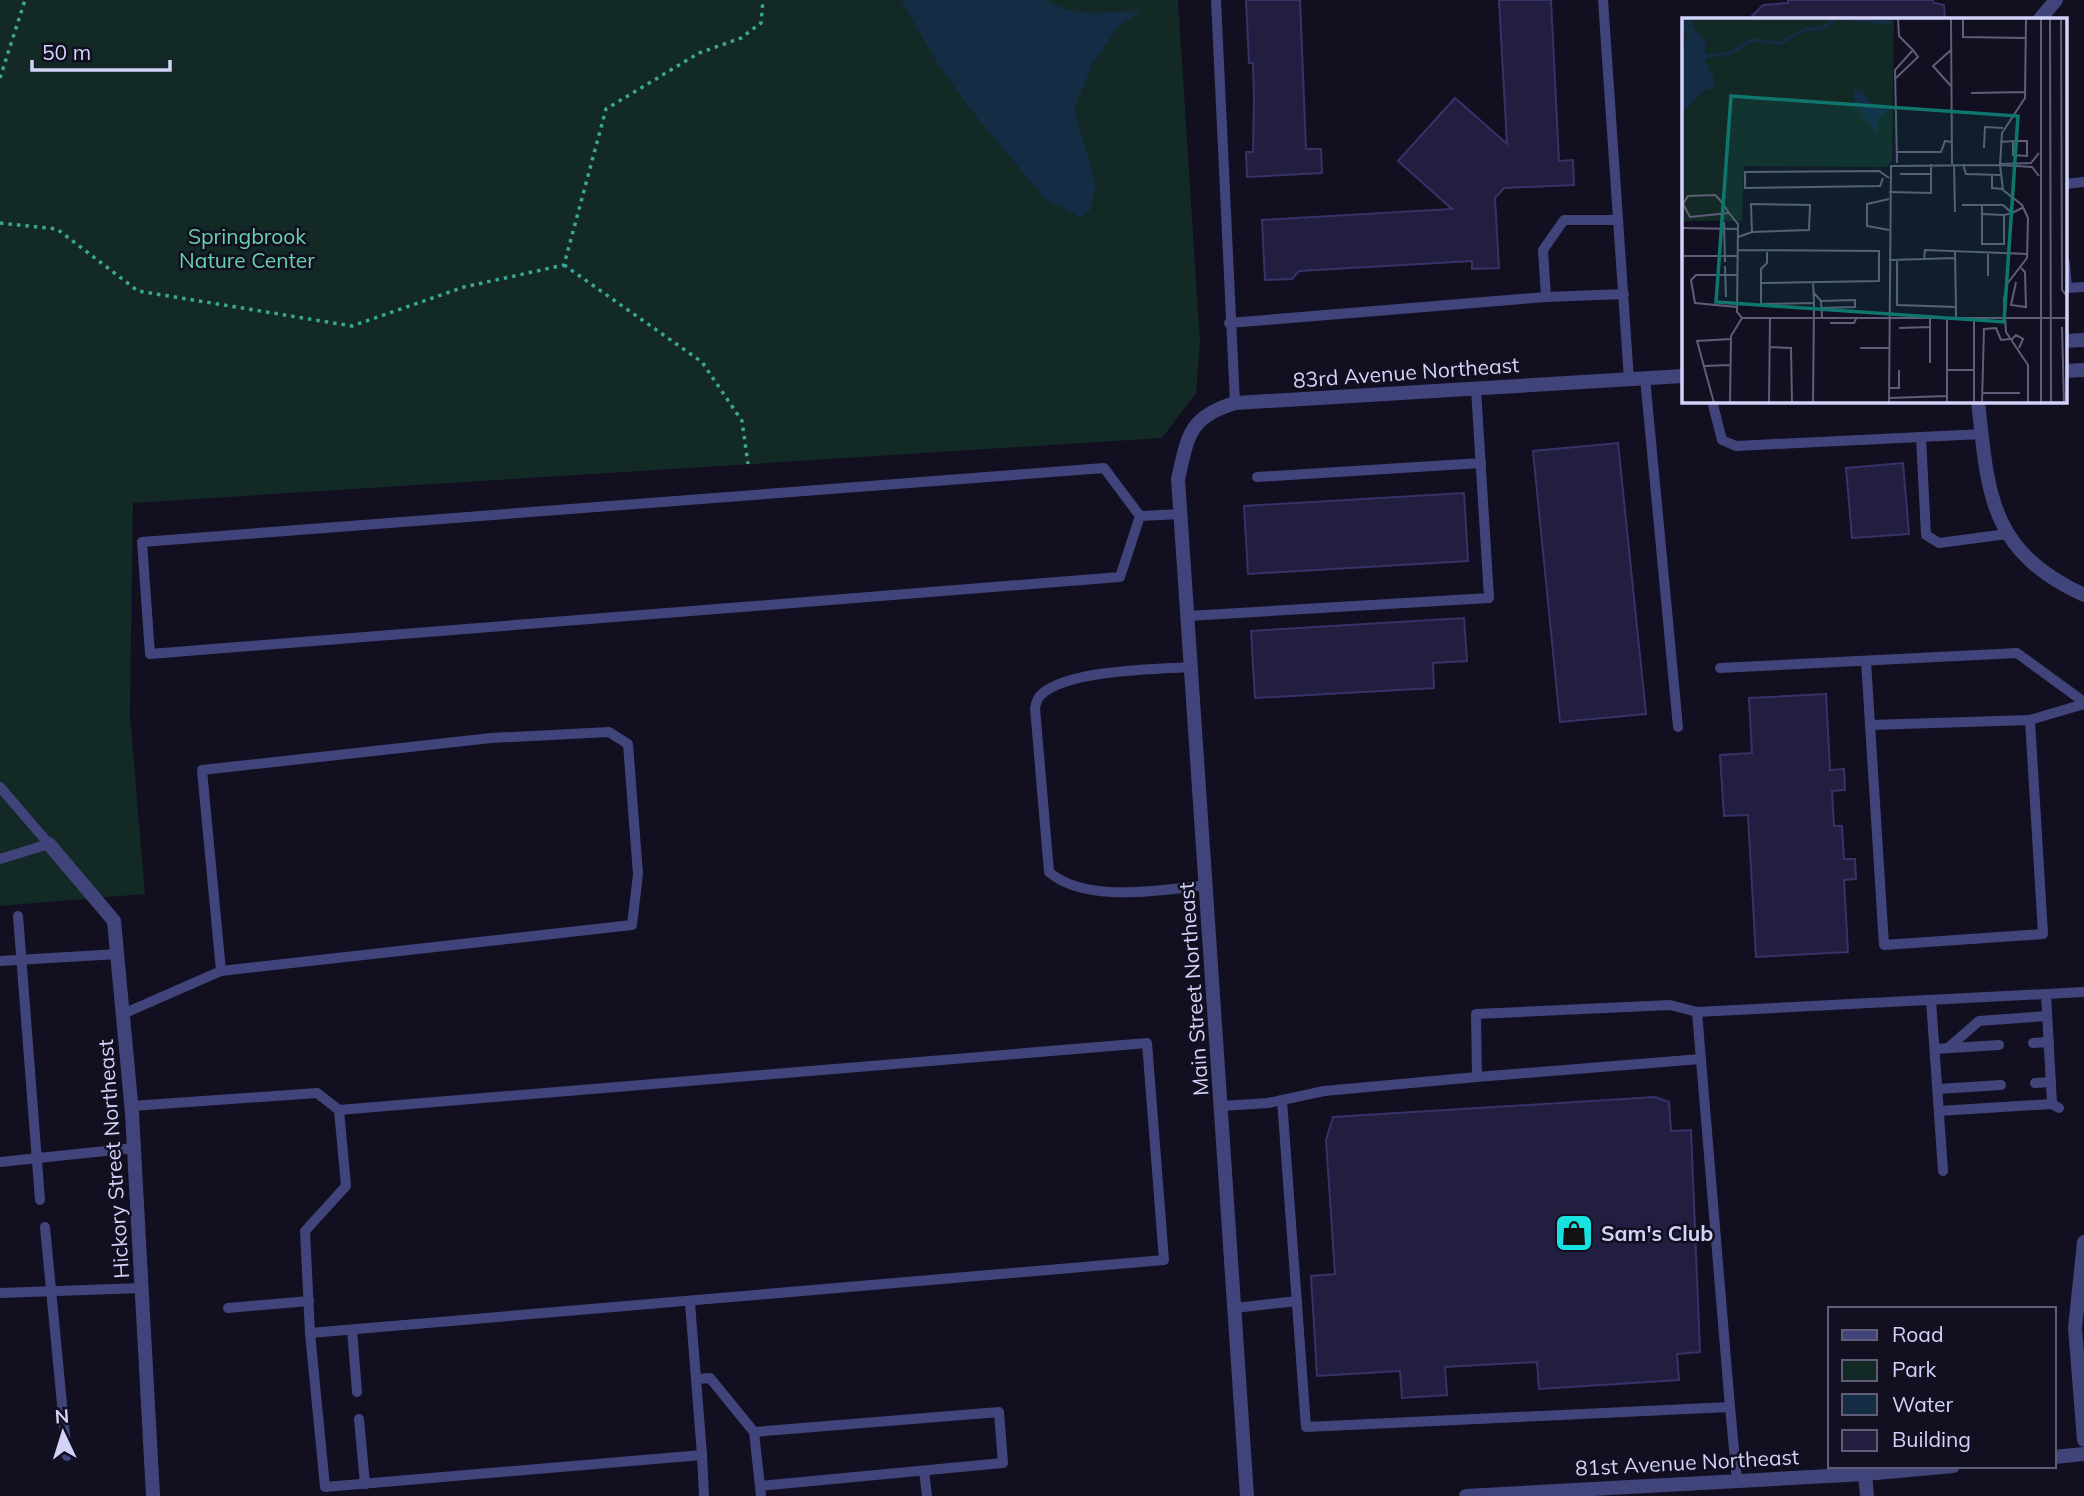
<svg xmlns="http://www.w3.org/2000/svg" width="2084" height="1496" viewBox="0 0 2084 1496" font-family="Mulish,sans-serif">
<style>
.green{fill:#132926}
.water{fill:#152c45}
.building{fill:#211e3f;stroke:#373268;stroke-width:2}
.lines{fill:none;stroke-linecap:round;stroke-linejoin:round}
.path{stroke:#3ba694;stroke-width:3.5;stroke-dasharray:3.5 5;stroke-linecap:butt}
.service{stroke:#40447a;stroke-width:10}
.minor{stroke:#40447a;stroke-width:14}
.tertiary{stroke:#40447a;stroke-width:14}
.labels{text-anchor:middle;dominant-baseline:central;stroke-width:5;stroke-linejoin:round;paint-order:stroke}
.park-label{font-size:21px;fill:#68d2ac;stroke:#110f20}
.street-label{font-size:21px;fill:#d3d3fa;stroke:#110f20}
.poi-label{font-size:21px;font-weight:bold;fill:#d3d3fa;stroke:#110f20;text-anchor:start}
.inset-river{fill:none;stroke:#152c45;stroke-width:3.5}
.inset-road{fill:none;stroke:#5f5d77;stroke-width:2}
.view{fill:#0f766e;fill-opacity:0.15;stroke:#0f766e;stroke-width:3.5}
.inset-edge{fill:none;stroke:#d3d3fa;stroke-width:3.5}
</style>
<rect width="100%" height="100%" fill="#110f20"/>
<polygon class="green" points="0,0 1178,0 1200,342 1196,393 1162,438 133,503 130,715 145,894 0,906"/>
<path class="water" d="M901,0H1044C1086,21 1101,9 1142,12L1120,24L1093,63L1074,109L1096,185L1090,211L1081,217L1047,201L970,109L935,59Z"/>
<g class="building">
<polygon points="1246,0 1300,0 1306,149 1321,149 1322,173 1247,177 1246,152 1253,152 1254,100 1253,63 1249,63"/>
<polygon points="1499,0 1551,0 1559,161 1573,160 1574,185 1504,188 1495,198 1499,268 1472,269 1472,261 1299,271 1292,279 1265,280 1262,220 1452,209 1398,161 1455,98 1507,144"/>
<polygon points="1788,0 1933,0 1934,3 1944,5 1945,19 1749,19 1763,5 1788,3"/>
<polygon points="1618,443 1646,714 1560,722 1533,451"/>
<polygon points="1903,463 1909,534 1852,538 1846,468"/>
<polygon points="1464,493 1468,561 1248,574 1244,506"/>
<polygon points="1464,618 1467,661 1433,663 1434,688 1255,698 1251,631"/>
<polygon points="1826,694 1830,770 1844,769 1845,790 1832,791 1834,826 1842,826 1844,859 1855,859 1856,879 1844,880 1848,952 1756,957 1748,815 1724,816 1720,755 1752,753 1749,698"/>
<polygon points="1655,1097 1669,1102 1671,1131 1691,1130 1700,1352 1677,1354 1679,1380 1539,1389 1537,1362 1445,1367 1447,1395 1402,1398 1400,1371 1317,1376 1311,1276 1335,1274 1326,1140 1333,1117"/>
</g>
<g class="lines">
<g class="path">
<polyline points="0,78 25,0"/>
<polyline points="0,223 57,229 138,291 352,326 464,287 564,265 606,109 699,53 741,38 761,23 763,0"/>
<polyline points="564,265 702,362 742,421 748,464"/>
</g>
<g class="service">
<polyline points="1216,0 1235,403"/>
<polyline points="1603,0 1629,380"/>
<polyline points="2065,184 2084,182"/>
<polyline points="2065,263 2067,288 2084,287"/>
<polyline points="1546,297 1624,294"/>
<polyline points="1229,323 1546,297 1543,250 1564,220 1618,220"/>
<polyline points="1645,378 1678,727"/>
<polyline points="1712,401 1722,440 1736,446 1982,434"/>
<polyline points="1921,437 1926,535 1939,543 2007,534"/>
<polyline points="1257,477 1481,463"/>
<polyline points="1140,516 1120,577 150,654 142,542 1104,468 1140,516 1181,514"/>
<polyline points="1188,616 1489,598 1476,389"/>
<polyline points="1866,661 1884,945 2043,934 2030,720 2084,704"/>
<path d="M1192,667C1156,669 1068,670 1042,694C1038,697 1036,703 1035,708L1049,872C1086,904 1162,890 1207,885"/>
<polyline points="1720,668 2017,653 2084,702"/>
<polyline points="1870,725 2030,720"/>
<polyline points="0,787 49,844 0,859"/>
<polyline points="18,916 40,1200"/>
<polyline points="0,961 118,954"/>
<polyline points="2046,994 2052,1104 2059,1108"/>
<polyline points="1931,1000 1943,1171"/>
<polyline points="1697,1012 1730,1407"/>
<polyline points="125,1013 221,971 202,770 491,738 609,732 628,744 638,874 632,925 221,971"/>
<polyline points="2033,1043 2049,1042"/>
<polyline points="1948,1048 1979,1021 2047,1016"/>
<polyline points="1935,1049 1999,1045"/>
<polyline points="1477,1077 1701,1059"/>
<polyline points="2035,1083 2051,1082"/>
<polyline points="1938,1089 2001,1085"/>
<polyline points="1282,1100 1306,1427 1730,1407 1737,1481"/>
<polyline points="132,1106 317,1093 339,1110 1147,1043 1164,1260 310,1333"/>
<polyline points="1222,1106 1268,1103 1324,1091 1477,1077 1476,1014 1670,1005 1697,1012 2084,992"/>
<polyline points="339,1110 346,1186 305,1231 310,1333 325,1487 702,1455 704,1496"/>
<polyline points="1939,1111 2052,1104"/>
<polyline points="0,1162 134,1148"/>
<polyline points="45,1227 67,1456"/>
<polyline points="0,1293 142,1288"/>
<polyline points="690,1303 702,1455"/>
<polyline points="228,1308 309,1301"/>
<polyline points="1235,1308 1297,1301"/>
<polyline points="352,1330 357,1392"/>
<polyline points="698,1379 710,1378 754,1432 761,1496"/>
<polyline points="359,1419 365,1484"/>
<polyline points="754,1432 999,1412 1003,1463 760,1486"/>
<polyline points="924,1471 927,1496"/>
</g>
<g class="minor">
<polyline points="49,844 114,921 132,1113 153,1496"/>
<polyline points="1865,1474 1867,1496"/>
</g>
<g class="tertiary">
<polyline points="2040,19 2056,0"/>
<polyline points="2065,341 2084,340"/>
<polyline points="2065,371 2084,370"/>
<path d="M1978,401C1988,494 1989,551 2084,595"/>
<polyline points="2084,1242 2075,1328 2084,1440"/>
<polyline points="2054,1457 2084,1454"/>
<path d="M1247,1496L1178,479C1188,435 1189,417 1235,403L1683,376"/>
<polyline points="1466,1496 1865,1474 1953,1466"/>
</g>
</g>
<defs>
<symbol id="shop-square" viewBox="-11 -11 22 22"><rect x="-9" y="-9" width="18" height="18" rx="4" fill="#19e1df" stroke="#110f20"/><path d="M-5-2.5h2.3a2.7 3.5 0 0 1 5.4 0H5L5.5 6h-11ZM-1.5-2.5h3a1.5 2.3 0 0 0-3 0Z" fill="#111"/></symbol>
</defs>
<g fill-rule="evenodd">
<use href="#shop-square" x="1552" y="1211" width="44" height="44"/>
</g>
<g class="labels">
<g class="park-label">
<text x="247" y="236">Springbrook<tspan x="247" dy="24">Nature Center</tspan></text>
</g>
<g class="street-label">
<text transform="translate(1406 372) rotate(-4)">83rd Avenue Northeast</text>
<text transform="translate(1193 989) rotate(-94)">Main Street Northeast</text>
<text transform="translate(113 1159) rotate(-94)">Hickory Street Northeast</text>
<text transform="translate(1687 1462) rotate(-3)">81st Avenue Northeast</text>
</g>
<g class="poi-label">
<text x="1601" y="1233">Sam's Club</text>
</g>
</g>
<g transform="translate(1682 18)">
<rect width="385" height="385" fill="#110f20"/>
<path d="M0,0H212L210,143L205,149L62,148L60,203H0Z" fill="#132926"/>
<path d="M0,0H10L11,10L23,22V42L33,62L31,71H23L0,96V31L6,14H0ZM179,71L190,86L206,90L196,103V118L172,85V73Z" fill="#152c45"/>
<path class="inset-river" d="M162,0L210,5M21,39L48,35L70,22L99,25L123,11H139L154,0"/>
<path class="inset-road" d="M269,0L270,146M281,0V19L344,20M344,0L343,80L320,115L318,147L321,172L340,187L346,200L345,240L325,266L322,281L324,314L346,347V385M368,0L369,385M379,0L380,272L385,278M214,60L236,39L231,32M269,68L251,48L269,32M289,75L344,74M318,124L331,123V137L345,138V123H331M302,130L303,109L321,110M215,134H259L263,123L270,124M215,145L213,52L231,32L217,18L216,0M272,146L273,194M281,146L284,156L318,157M319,146L349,145L357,135M218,156H249M310,157V170L321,171M201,160L198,168L63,170V154L197,153L207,160M207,174L249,175V146M207,181L185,186V208L207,212M280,187H321L330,195L342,189M300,187V226H322V197L330,195M47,195L8,199L1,186L6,178L33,177L37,181L43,189L47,195L56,206L55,294L60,300H385M300,196L322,197M42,204L43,244M0,210L56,211M56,219L70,214L69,186L128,187L127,212L70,214M56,232L197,233V263L79,265M85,234V245L79,251V286L132,285L131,385M273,234L274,289M306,234V258M0,238H56M242,241L273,240M207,242L242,241L243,232L346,236M215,242V287L274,289V299M43,248L44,279M131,264L132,285M334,264L329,287L344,289L343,254L339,250M132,275L139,283L140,299M139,283L173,282V289L139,290M55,289L13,285L9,262L14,257H56M248,299V345M148,305H172L175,299M380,309L382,385M217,310L248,309M329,322L334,317L341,321L337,330M88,329L109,330L110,385M178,330H207M22,348L48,347M265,352H292M207,370H217V352M300,375H338M207,380L265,378M32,385L15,323L49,321M48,385L49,318L60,300M87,385L88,300M207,385L209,148L318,147L350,149L357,158M265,385V299M292,385V299M300,385L302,311L314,310L319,322L328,321M359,385V0"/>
<path class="view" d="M49,78L336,98L322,304L34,284Z"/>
<rect width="385" height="385" class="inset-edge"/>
</g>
<rect x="1828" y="1307" width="228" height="161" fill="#110f20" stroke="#5f5d77" stroke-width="2"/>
<rect x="1842" y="1330" width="35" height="10" fill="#40447a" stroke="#5f5d77" stroke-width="2"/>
<text x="1892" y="1342" font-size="21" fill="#d3d3fa">Road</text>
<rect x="1842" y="1360" width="35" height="21" fill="#132926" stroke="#5f5d77" stroke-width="2"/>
<text x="1892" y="1377" font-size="21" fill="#d3d3fa">Park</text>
<rect x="1842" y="1394" width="35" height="21" fill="#152c45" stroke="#5f5d77" stroke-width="2"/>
<text x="1892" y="1412" font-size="21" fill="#d3d3fa">Water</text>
<rect x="1842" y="1430" width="35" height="21" fill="#211e3f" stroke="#5f5d77" stroke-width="2"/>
<text x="1892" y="1447" font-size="21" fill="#d3d3fa">Building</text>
<g transform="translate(63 1433) rotate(356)" stroke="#110f20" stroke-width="5" paint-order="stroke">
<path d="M0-5L12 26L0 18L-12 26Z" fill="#d3d3fa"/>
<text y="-10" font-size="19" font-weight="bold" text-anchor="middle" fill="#d3d3fa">N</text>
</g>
<path d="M32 60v10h138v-10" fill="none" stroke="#d3d3fa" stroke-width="3.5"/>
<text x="42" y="60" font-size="21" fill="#d3d3fa" stroke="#110f20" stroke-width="5" paint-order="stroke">50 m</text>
</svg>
